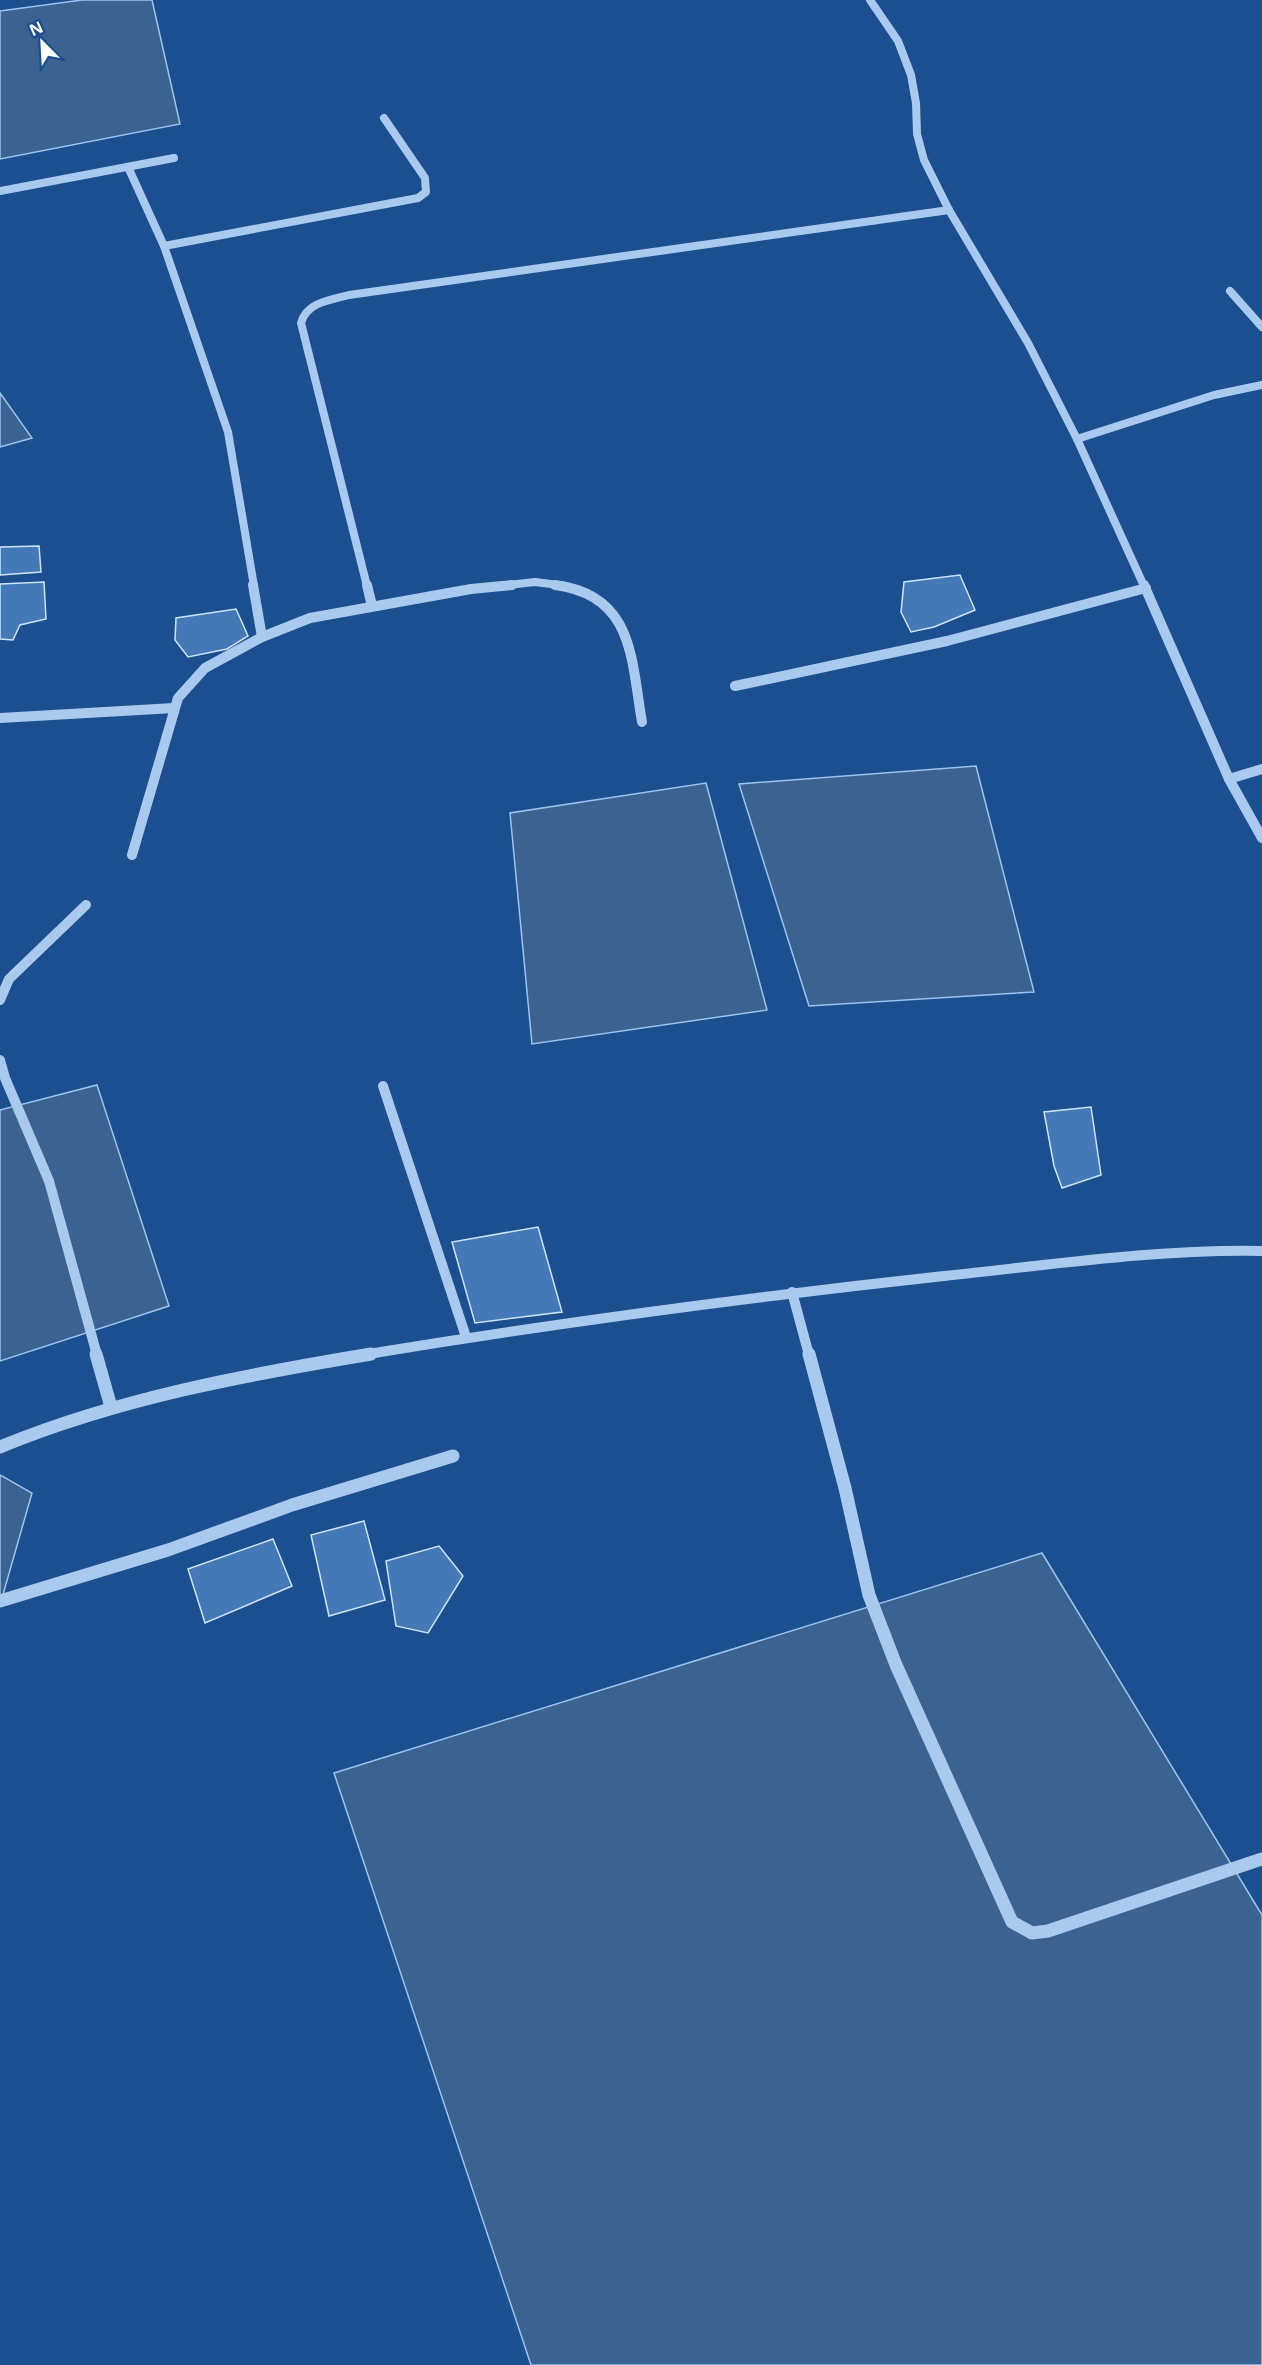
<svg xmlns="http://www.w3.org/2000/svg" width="1262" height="2365" viewBox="0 0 1262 2365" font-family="'Noto Sans',sans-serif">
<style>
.water{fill:#3c6290;stroke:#9cc4f0;stroke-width:1.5}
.building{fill:#4478b7;stroke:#cfe3fa;stroke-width:1.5}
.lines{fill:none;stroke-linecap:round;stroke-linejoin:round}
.minor-far2{stroke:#a9c9ee;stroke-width:8}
.minor-far1{stroke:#a9c9ee;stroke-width:10}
.minor{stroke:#a9c9ee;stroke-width:13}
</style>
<rect width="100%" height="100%" fill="#1b4f8f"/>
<g class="water">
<polygon points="82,0 152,0 180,124 0,159 0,11"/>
<polygon points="0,393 32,438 0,447"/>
<polygon points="976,766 1034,992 809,1006 739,784"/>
<polygon points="706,783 767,1010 532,1044 510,813"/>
<polygon points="97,1085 169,1306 0,1361 0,1110"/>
<polygon points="0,1475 32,1493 0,1605"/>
<polygon points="1042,1553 1262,1915 1262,2365 531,2365 334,1773"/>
</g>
<g class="building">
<polygon points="39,546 41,572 0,575 0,547"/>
<polygon points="960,575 975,610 934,627 911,632 901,612 904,582"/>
<polygon points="44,582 46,619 20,625 13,640 0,639 0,584"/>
<polygon points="236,609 248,636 227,649 188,657 175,640 176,618"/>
<polygon points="1091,1107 1101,1175 1062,1188 1054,1166 1044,1112"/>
<polygon points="538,1227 562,1312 475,1323 452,1242"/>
<polygon points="364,1521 385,1600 329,1616 311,1535"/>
<polygon points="273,1539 292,1586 205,1623 188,1569"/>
<polygon points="439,1546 463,1576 428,1633 396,1626 386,1561"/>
</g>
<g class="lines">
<g class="minor-far2">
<polyline points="870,0 898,41 911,75 916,103 917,134 924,160 949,210 1028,343 1077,439 1144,586"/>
<polyline points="128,167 164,246 228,432 254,586"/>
<polyline points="0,191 174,158"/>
<polyline points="164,246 418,198 426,192 425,178 384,118"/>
<polyline points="1230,291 1262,327"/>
<polyline points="1077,439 1214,395 1262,385"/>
<path d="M367,586L301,323C307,302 330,300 349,295L949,210"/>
<polyline points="498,586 535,582 566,586"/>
</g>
<g class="minor-far1">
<polyline points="253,585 262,637"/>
<polyline points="367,585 372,606"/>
<path d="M555,585C634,595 631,659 642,722"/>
<polyline points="1144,585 1229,779 1262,838"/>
<polyline points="735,686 947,641 1146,588"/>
<polyline points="0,718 174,708"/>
<polyline points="1229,779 1262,769"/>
<polyline points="132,855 178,698 205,668 262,637 310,618 471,589 512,585"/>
<polyline points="0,1000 9,979 86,905"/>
<polyline points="0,1060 5,1078 49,1181 97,1355"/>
<polyline points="383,1086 466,1337"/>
<polyline points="792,1292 809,1355"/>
<path d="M362,1355C556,1323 750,1297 944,1276C1050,1265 1156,1249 1262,1251"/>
</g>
<g class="minor">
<polyline points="96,1354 111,1407"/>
<polyline points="809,1354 845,1488 869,1595 896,1665 1012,1922 1032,1933 1048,1931 1262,1859"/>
<path d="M0,1447C119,1398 245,1375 371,1354"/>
<polyline points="0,1601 168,1550 292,1505 453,1456"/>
</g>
</g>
<g transform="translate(42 42) rotate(336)" stroke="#1b4f8f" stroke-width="4.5" paint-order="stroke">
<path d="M0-4.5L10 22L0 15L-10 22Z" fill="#ffffff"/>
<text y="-9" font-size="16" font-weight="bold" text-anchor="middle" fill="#ffffff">N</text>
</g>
</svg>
